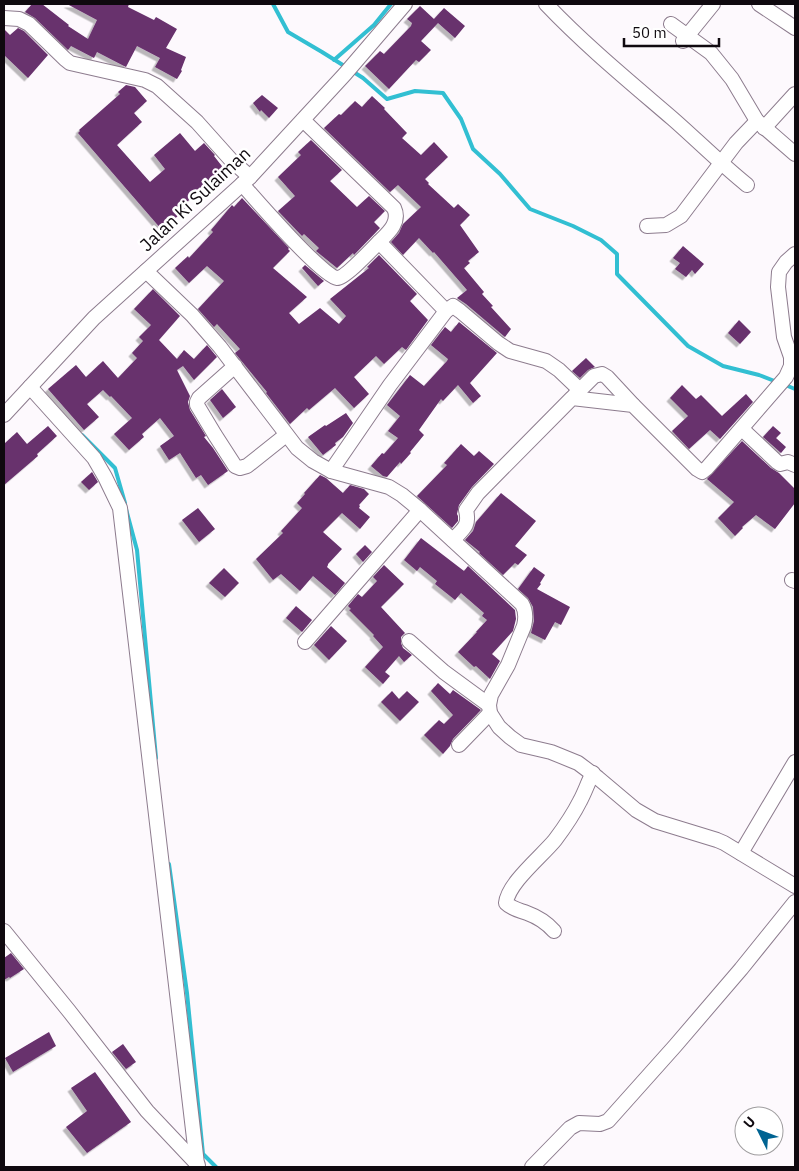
<svg xmlns="http://www.w3.org/2000/svg" width="799" height="1171" viewBox="0 0 799 1171" font-family="'IBM Plex Sans',sans-serif">
<style>
.lines{fill:none;stroke-linecap:round;stroke-linejoin:round}
.stream{stroke:#32bfd2;stroke-width:4}
.building{fill:#68306d;filter:url(#shadow)}
.street-casing{stroke:#8d7c8e;stroke-width:16}
.street{stroke:#fff;stroke-width:14}
.labels{text-anchor:middle;dominant-baseline:central;stroke-width:5;stroke-linejoin:round;paint-order:stroke}
.street-label{font-size:18px;fill:#0f090f;stroke:#fff}
</style>
<defs>
<filter id="shadow"><feDropShadow dx="-3.5" dy="3.5" stdDeviation="0" flood-color="#0004"/></filter>
</defs>
<rect width="100%" height="100%" fill="#fdf9fd"/>
<g class="lines">
<g class="stream">
<polyline points="273,4 288,32 322,52 346,67"/>
<polyline points="334,60 374,25 391,4"/>
<polyline points="352,71 363,78 387,99 415,91 443,93 461,119 473,149 500,174 530,209 573,226 601,240 617,254 617,274 688,346 723,366 759,375 777,382"/>
<polyline points="783,384 795,389"/>
<polyline points="82,435 115,468 125,503"/>
<polyline points="126,509 137,550 156,758"/>
<polyline points="169,864 187,993 203,1154 216,1167"/>
</g>
</g>
<g class="building">
<polygon points="32,4 42,4 69,25 68,26 88,39 97,20 67,4 129,4 128,7 154,20 156,17 177,29 166,48 186,57 181,70 182,71 177,79 155,67 160,58 137,46 126,67 97,52 94,58 71,46 68,50 35,18 25,12"/>
<polygon points="420,6 434,19 444,8 465,26 455,38 438,23 421,41 431,50 419,62 416,60 389,89 365,66 380,51 384,54 411,26 412,23 407,19"/>
<polygon points="18,28 24,31 48,55 28,78 4,55 4,29 10,35"/>
<polygon points="126,85 135,87 147,101 134,113 142,122 117,145 150,182 165,169 154,155 180,133 195,151 204,143 215,155 214,156 225,170 182,206 185,209 178,214 179,215 162,230 78,133 80,131 79,130 120,94 118,92"/>
<polygon points="262,95 278,108 269,118 261,110 260,112 253,103"/>
<polygon points="372,96 385,108 384,109 407,133 402,138 421,155 434,142 448,157 425,179 429,183 428,184 454,208 458,204 470,215 460,225 479,252 468,261 470,263 464,268 484,292 482,294 493,306 491,307 511,329 505,337 466,304 457,298 467,290 434,252 433,253 419,238 403,255 391,242 399,233 403,224 421,207 398,185 390,192 324,128 339,114 341,115 355,101 362,107"/>
<polygon points="311,140 342,170 330,181 357,207 369,196 385,211 374,222 380,228 354,255 353,253 337,268 316,251 319,248 304,234 302,236 278,211 295,196 278,177 301,155 298,152"/>
<polygon points="242,198 289,248 288,249 290,251 273,268 307,297 289,313 299,324 320,308 339,324 346,316 330,299 369,268 367,267 379,255 417,294 410,301 428,320 406,350 402,347 384,364 376,356 354,377 369,394 354,408 335,388 309,410 307,408 290,424 266,393 267,392 235,353 240,349 217,324 214,327 198,309 224,281 207,266 189,283 175,268 188,256 189,258 213,232 211,230 232,205 234,207"/>
<polygon points="683,246 704,264 695,274 692,270 686,277 675,269 680,263 673,258"/>
<polygon points="305,265 324,281 318,286 302,268"/>
<polygon points="153,289 180,316 159,340 177,359 184,350 194,359 207,345 217,357 194,380 183,366 177,370 190,396 188,402 190,410 206,436 204,437 213,448 228,471 208,485 201,475 196,478 180,453 169,460 160,446 174,436 160,418 142,434 144,437 129,450 114,434 132,418 111,396 110,397 103,390 87,404 99,417 84,430 48,389 76,365 86,377 103,361 118,378 137,358 132,353 143,341 139,337 151,325 134,309"/>
<polygon points="739,320 751,332 740,344 728,333"/>
<polygon points="459,322 497,353 470,383 481,396 473,403 458,385 443,401 441,399 419,430 424,435 410,452 411,453 401,464 400,462 387,477 383,476 371,466 382,453 384,454 398,438 388,431 400,416 387,405 410,375 424,386 447,361 448,359 431,345 445,327 451,332"/>
<polygon points="586,358 595,367 588,370 580,378 572,371"/>
<polygon points="682,385 696,399 701,395 722,416 746,394 753,402 720,439 710,430 689,449 672,431 688,416 670,398"/>
<polygon points="222,389 236,407 223,418 210,400"/>
<polygon points="346,413 353,423 343,437 335,443 336,445 323,455 308,437 325,425 326,426"/>
<polygon points="48,426 57,436 37,454 38,456 4,485 4,444 17,432 27,444"/>
<polygon points="773,426 781,433 776,438 786,447 781,453 763,437"/>
<polygon points="742,441 771,468 779,473 795,489 795,503 775,529 756,515 742,527 743,528 735,536 718,518 734,502 707,479"/>
<polygon points="461,444 474,456 479,451 494,464 472,487 459,505 457,514 458,516 458,521 452,528 417,496 447,465 444,463"/>
<polygon points="92,472 98,482 89,490 81,482"/>
<polygon points="320,475 326,478 343,493 350,485 364,489 369,494 359,505 360,506 359,508 370,517 360,529 342,513 323,532 342,549 328,564 328,565 327,567 345,583 335,595 313,576 300,591 281,574 273,580 256,559 283,533 281,531 302,508 297,503 305,494 304,493"/>
<polygon points="501,493 536,521 515,546 527,555 518,565 515,563 503,575 479,553 480,552 465,540 473,531 476,522"/>
<polygon points="198,508 215,529 199,542 182,520"/>
<polygon points="421,538 464,571 468,566 515,610 516,619 513,631 492,654 500,661 490,679 476,666 474,667 458,652 477,632 476,632 487,620 482,616 484,613 461,593 455,600 435,584 437,581 420,567 417,571 404,560"/>
<polygon points="365,545 372,552 363,562 356,554"/>
<polygon points="384,565 404,584 381,607 405,633 401,637 401,643 403,648 412,655 404,662 399,656 385,672 390,676 383,684 365,667 383,647 373,636 374,635 349,610 351,609 348,606 358,594 362,597 377,581 373,577"/>
<polygon points="534,567 545,575 540,583 541,584 537,589 570,607 561,625 555,622 545,640 531,633 534,621 533,607 528,598 518,589"/>
<polygon points="224,568 239,583 225,597 209,583"/>
<polygon points="296,606 312,620 302,632 286,618"/>
<polygon points="331,626 347,641 329,660 314,645"/>
<polygon points="438,683 450,694 453,690 481,710 453,739 450,746 443,754 424,735 439,720 444,724 453,715 431,691"/>
<polygon points="392,691 399,699 407,691 419,702 400,721 381,702"/>
<polygon points="11,953 24,969 10,978 9,977 4,980 4,958"/>
<polygon points="49,1032 56,1046 13,1072 5,1058"/>
<polygon points="123,1044 136,1062 126,1069 112,1052"/>
<polygon points="95,1072 131,1122 87,1153 66,1127 87,1111 71,1088"/>
</g>
<g class="lines">
<defs>
<g id="street">
<path d="M546,4C586,46 630,82 673,119C698,141 721,164 747,185"/>
<polyline points="759,4 795,28"/>
<polyline points="4,18 19,19 29,24 65,59 70,63 145,80 157,86 197,122 231,160 250,177"/>
<polyline points="671,24 711,53 732,79 757,121"/>
<polyline points="683,41 713,4"/>
<polyline points="764,128 795,94"/>
<path d="M242,184C255,199 323,277 337,278C345,278 371,250 378,243C387,234 401,223 394,208L303,120"/>
<polyline points="647,226 666,225 681,216 736,143 757,121 795,154"/>
<polyline points="379,242 446,311"/>
<path d="M146,271L192,315L220,347L297,448L313,461L331,471L389,487L402,495L420,510L522,604C526,611 526,618 524,626L508,665L491,695L489,705L490,713L499,727L510,737L521,745L551,752L578,763L598,778L636,810L655,821L717,840L724,843L795,886"/>
<polyline points="235,366 199,398 197,402 197,405 215,435 235,466 240,468 247,466 286,435"/>
<polyline points="30,387 94,458 105,477 120,508 197,1164"/>
<polyline points="574,396 594,376 602,374 607,377 633,405"/>
<polyline points="4,415 94,318 250,177 345,74 405,4"/>
<polyline points="742,429 777,462 780,464 788,462 795,465"/>
<polyline points="331,471 390,385 446,311 453,306 460,311 498,343 510,351 546,361 559,370 580,390"/>
<path d="M453,540C463,529 470,526 466,510L478,493L572,398L633,405L697,469L702,472L707,468L786,377L791,366V357L784,337L778,287L779,272L786,262L795,254"/>
<polyline points="792,580 795,581"/>
<polyline points="409,641 444,672 489,705"/>
<polyline points="305,642 420,510"/>
<polyline points="459,745 490,713"/>
<polyline points="741,853 795,762"/>
<polyline points="4,931 69,1011 147,1111 198,1165"/>
<path d="M554,931C547,923 538,917 527,913C519,910 512,909 506,903C508,883 542,856 555,840C564,828 573,815 580,801C585,792 588,782 593,773"/>
<polyline points="532,1167 570,1128 579,1123 600,1124 608,1121 675,1046 741,969 795,902"/>
</g>
</defs>
<use href="#street" class="street-casing"/>
<use href="#street" class="street"/>
</g>
<g class="labels">
<g class="street-label">
<text transform="translate(195 199) rotate(-43)">Jalan Ki Sulaiman</text>
</g>
</g>
<rect width="799" height="1171" fill="none" stroke="#0f090f" stroke-width="10"/>
<g transform="translate(759 1131) rotate(312)"><circle r="24" fill="#ffffff" stroke="#9f9d9f"/>
<path d="M0-4L9 19L0 12L-9 19Z" fill="#006392"/>
<text y="-8" font-size="14" font-weight="bold" text-anchor="middle" fill="#0f090f">U</text>
</g>
<path d="M624 38v8h95v-8" fill="none" stroke="#0f090f" stroke-width="2.5"/>
<text x="632" y="38" font-size="15" fill="#0f090f" stroke="#ffffff" stroke-width="4" paint-order="stroke">50 m</text>
</svg>
